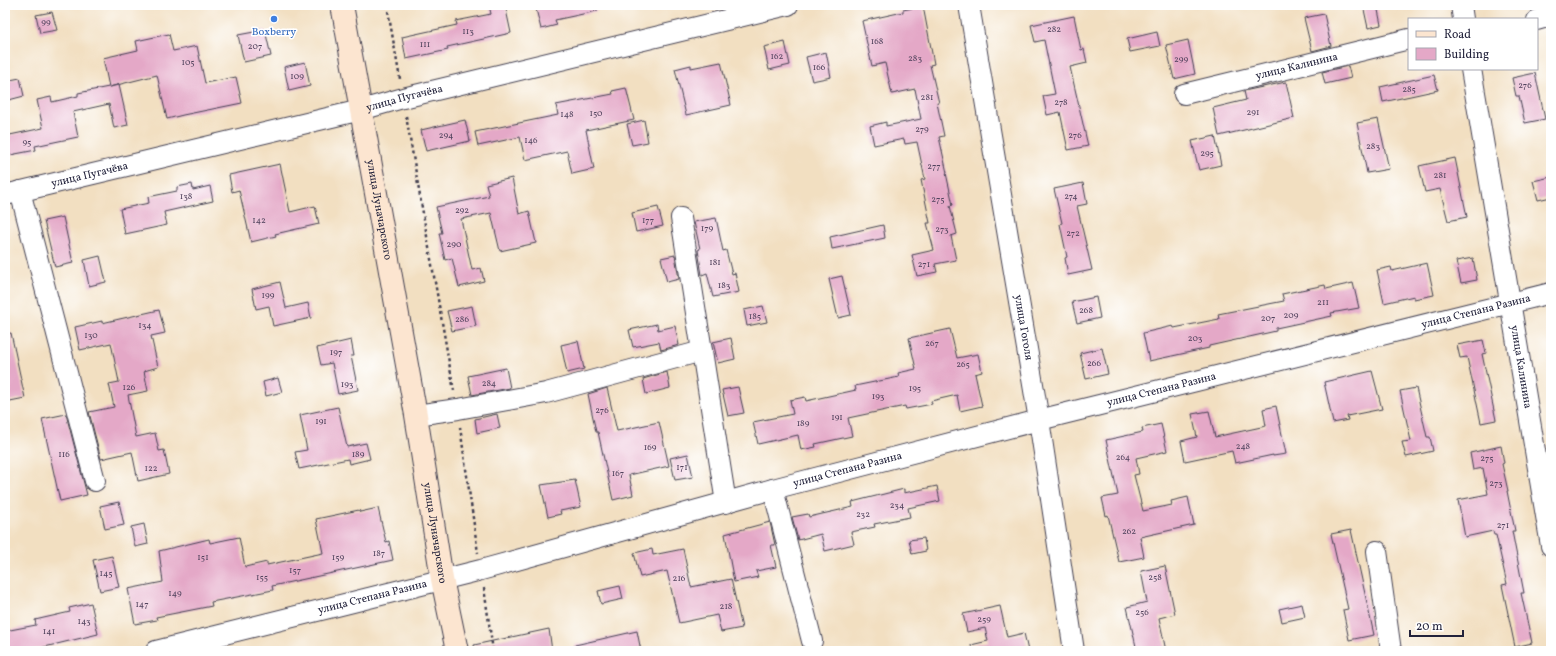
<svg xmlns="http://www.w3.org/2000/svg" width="1556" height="656" viewBox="0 0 1556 656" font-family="Vollkorn,serif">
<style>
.building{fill:#e4a8c7}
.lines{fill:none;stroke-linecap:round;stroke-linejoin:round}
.minor-casing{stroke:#413e4f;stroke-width:22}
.secondary-casing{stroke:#413e4f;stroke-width:24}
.path{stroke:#413e4f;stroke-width:2.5;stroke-dasharray:3 3;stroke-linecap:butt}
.minor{stroke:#fff;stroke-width:20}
.secondary{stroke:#fce5d0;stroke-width:22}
.shop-dot{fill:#3f7fe0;stroke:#fff;stroke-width:1.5}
.labels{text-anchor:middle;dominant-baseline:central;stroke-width:3;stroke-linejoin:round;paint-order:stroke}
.number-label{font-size:9px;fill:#52445e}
.shop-label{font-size:11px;fill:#366cbe;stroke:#fff}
.street-label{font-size:11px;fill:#22223b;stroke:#fff}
</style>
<rect width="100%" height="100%" fill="#fff"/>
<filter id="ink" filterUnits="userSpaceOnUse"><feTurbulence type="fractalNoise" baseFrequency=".025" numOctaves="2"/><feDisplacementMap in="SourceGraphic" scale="8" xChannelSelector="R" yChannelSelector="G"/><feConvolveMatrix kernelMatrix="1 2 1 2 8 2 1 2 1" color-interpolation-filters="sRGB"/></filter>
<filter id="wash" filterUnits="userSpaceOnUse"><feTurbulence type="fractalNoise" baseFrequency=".012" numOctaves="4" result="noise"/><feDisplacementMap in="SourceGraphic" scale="16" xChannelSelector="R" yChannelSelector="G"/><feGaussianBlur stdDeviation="0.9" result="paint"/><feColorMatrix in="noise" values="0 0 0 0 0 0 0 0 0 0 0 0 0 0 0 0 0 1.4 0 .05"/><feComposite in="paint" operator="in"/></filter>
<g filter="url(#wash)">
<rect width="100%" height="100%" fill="#f2dfc1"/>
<g id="blocks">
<g class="building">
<polygon points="489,5 505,5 511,33 447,47 448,50 406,59 402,37 457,25 456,21 491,14"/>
<polygon points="535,5 597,5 597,11 555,20 557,25 541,29"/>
<polygon points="1363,5 1377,5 1381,25 1368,28"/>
<polygon points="923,6 934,64 930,65 939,103 937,103 944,136 939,137 947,173 946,173 953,205 950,206 957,234 951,236 956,260 935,264 937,272 917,276 912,255 934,250 927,223 930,223 921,180 925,179 917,142 905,144 904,139 874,145 870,126 886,122 886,126 921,119 915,89 892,94 885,63 872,66 862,21 903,12 903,10"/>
<polygon points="52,12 57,30 40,33 36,15"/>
<polygon points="1324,14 1331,46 1312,51 1304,18"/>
<polygon points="1074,16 1081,50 1084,49 1087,63 1070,67 1088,146 1068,150 1060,112 1047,115 1043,96 1055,94 1044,40 1035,42 1031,25"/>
<polygon points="265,30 271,56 244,62 238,35"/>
<polygon points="1157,32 1160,46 1130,52 1127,39"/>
<polygon points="169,34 173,51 197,46 205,83 236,77 242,103 183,115 167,119 157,75 109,87 103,58 138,50 136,41"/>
<polygon points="1188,40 1195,74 1174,79 1166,45"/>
<polygon points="785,42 790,65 769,70 764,47"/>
<polygon points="826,52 831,77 812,81 806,57"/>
<polygon points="305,62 310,86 289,91 284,67"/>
<polygon points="721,62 731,105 686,115 675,69 691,65 691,68"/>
<polygon points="1348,66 1351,78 1325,84 1322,72"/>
<polygon points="1535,73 1545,119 1525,123 1519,96 1516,96 1512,78"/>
<polygon points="1434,75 1438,90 1383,102 1380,87"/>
<polygon points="20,78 24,96 5,101 5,81"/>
<polygon points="1286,82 1294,118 1219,136 1213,108 1246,100 1244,91"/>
<polygon points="119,85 128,125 114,128 109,104 73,112 78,137 35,146 36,150 5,156 5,136 43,128 37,100 51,97 52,102 78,96 78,93"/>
<polygon points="626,88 634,120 586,130 594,169 572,174 567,151 525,160 520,137 478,146 475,132 558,115 556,105 613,94 612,91"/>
<polygon points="1378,119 1389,169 1367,173 1357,123"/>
<polygon points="465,120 470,141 426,151 421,130"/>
<polygon points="644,120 648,142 632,145 627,124"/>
<polygon points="1215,136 1221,165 1199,170 1192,141"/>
<polygon points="1455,158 1467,217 1448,221 1440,189 1425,192 1419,166"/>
<polygon points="280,164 290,212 315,206 319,224 275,234 276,236 251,242 239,190 232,192 229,175"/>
<polygon points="1551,177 1551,197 1538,200 1533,181"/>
<polygon points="512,178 519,214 529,211 536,243 500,251 491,213 461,219 472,270 481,268 484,281 459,287 452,258 445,260 439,233 442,233 436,207 489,196 486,184"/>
<polygon points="1083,183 1087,204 1077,206 1092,270 1068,275 1065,258 1067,257 1060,224 1062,223 1054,189"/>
<polygon points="192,184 193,190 210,186 213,201 164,212 167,225 125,234 120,209 149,203 148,197 177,191 177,187"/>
<polygon points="658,207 663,226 636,232 632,213"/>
<polygon points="63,217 73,263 55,267 44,221"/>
<polygon points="716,218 723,251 726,250 732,274 735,273 739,292 713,297 707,273 702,275 698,250 700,249 694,222"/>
<polygon points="883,225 885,238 832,249 830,237"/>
<polygon points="675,255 679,279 667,282 661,258"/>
<polygon points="100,256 106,282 89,286 84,260"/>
<polygon points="1473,258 1477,280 1461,283 1456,261"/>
<polygon points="1427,263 1434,295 1414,299 1414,296 1384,303 1377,270 1391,267 1392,271"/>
<polygon points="842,276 851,315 838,318 829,279"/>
<polygon points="280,282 286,308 308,303 311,318 273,326 269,306 256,309 252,289"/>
<polygon points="1353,283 1359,308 1331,313 1332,316 1276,328 1276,331 1209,346 1209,348 1149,361 1143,333 1173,326 1174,328 1219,319 1218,314 1284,301 1282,294 1325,285 1326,289"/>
<polygon points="1096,297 1100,318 1077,323 1072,302"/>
<polygon points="472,306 476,326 452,331 447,311"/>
<polygon points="763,306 767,322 747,326 744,310"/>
<polygon points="159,310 165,333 151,336 158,367 144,371 148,391 128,395 136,437 155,433 159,451 164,450 169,474 138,481 132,452 101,459 89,412 114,407 109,384 119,382 111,343 80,350 75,327 102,321 102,323"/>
<polygon points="657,324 658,330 675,326 679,345 661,350 659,342 633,347 629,330"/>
<polygon points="950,329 957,358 978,354 982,372 975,374 982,406 960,411 957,395 931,401 932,404 906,409 905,406 848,418 852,436 815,444 816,447 801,450 798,435 758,444 753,422 793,414 790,400 805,397 806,401 856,390 855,386 899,377 898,373 916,369 909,338"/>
<polygon points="11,333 25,398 5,402 5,334"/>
<polygon points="731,338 735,359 718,363 713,342"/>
<polygon points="351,340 354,356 351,356 358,390 338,394 332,363 321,365 317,348"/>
<polygon points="1483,340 1486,353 1482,354 1496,420 1481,423 1467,357 1460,358 1457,345"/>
<polygon points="578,341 584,369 567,373 561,345"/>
<polygon points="1102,348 1108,374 1086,379 1080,353"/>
<polygon points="506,368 510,388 472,395 468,376"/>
<polygon points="1372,371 1382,409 1347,416 1348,420 1333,423 1324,382"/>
<polygon points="667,372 670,388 646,394 643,379"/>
<polygon points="278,378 282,392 266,396 263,382"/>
<polygon points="738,387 744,413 728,416 722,390"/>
<polygon points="607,388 617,431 659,422 669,466 629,475 633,495 613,500 598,432 596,432 588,394"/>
<polygon points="1416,388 1427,437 1430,437 1433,451 1406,457 1402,442 1411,441 1400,391"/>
<polygon points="1276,406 1286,454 1273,456 1273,455 1235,463 1232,451 1185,461 1181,441 1197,437 1192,414 1209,411 1215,437 1266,426 1263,409"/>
<polygon points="338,407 347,447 366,443 370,459 349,464 348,459 299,469 295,452 307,450 300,415"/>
<polygon points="66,414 87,495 60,501 42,419"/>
<polygon points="497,414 500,428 477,433 475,419"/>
<polygon points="1161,424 1167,451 1136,458 1139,474 1134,475 1143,511 1172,505 1171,501 1188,497 1194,525 1140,537 1144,557 1119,562 1108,515 1106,516 1102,498 1118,495 1106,440 1143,432 1142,428"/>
<polygon points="1501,446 1504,463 1502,464 1508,491 1507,491 1515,531 1512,531 1524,593 1521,593 1532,643 1515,647 1502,585 1507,584 1496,535 1494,535 1493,531 1465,537 1458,500 1488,494 1483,468 1473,470 1470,453"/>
<polygon points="688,454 693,477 675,480 670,458"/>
<polygon points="575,480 581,507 560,511 561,514 548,517 541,485"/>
<polygon points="937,486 940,501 908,508 910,517 874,524 875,527 851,532 854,544 825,551 821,534 798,540 792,517 808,514 809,517 853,507 852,502 904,489 904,493"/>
<polygon points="119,502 124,525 105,529 100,506"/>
<polygon points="378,508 386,542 389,541 393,560 272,586 273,590 211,602 212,606 156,617 157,620 135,624 128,589 163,582 159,551 209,539 210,543 239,537 245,567 267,562 267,565 323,553 316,519 359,510 360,512"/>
<polygon points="770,522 775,545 771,545 776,567 756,571 758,577 734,582 725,534"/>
<polygon points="144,524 148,544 135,547 131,527"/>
<polygon points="1351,530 1374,635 1349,640 1343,610 1348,609 1331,534"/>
<polygon points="924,538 926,551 912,554 909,540"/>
<polygon points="652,549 653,555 683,549 691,587 731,579 742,628 721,632 717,615 679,623 667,571 640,577 634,553"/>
<polygon points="112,556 119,587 100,591 93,560"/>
<polygon points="1165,566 1175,614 1159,618 1166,651 1137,651 1127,607 1147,602 1141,571"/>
<polygon points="620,586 623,599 601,604 598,591"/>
<polygon points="91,603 98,634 28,651 9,651 5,631 36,625 35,620 70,612 69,608"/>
<polygon points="1302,604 1305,617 1282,622 1279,609"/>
<polygon points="1000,606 1007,637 1024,633 1028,651 972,651 971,645 988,641 985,628 967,632 963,614"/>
<polygon points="549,629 552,651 475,651 474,645"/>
<polygon points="637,631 641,651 576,651 575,645"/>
</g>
</g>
</g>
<g filter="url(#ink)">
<use href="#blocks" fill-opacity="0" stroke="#413e4f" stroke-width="1"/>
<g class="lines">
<defs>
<g id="minor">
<path id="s1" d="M969,5L1039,420L1074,651"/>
<polyline points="1461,5 1463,19"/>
<polyline points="1537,20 1551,16"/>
<path id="s2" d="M1471,69L1551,546"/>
<path id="s3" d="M1184,94L1409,39"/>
<polyline points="20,191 95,481"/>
<path id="s4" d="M5,195L361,110L403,98L788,5"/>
<polyline points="681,218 726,503"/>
<polyline points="416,415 458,409 546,393 702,351"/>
<polyline points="773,489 812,641"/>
<polyline points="1377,551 1391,651"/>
<path id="s5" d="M156,651L481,570L773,489L1039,420L1551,293"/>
</g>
<g id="secondary">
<path id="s6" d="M342,5L416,415L442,579L457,651"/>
</g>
</defs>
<use href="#minor" class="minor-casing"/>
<use href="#secondary" class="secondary-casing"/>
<g class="path">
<polyline points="387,5 400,79"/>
<polyline points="406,116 454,391"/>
<polyline points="460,427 478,553"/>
<polyline points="484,588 493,651"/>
</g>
<use href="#minor" class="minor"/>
<use href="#secondary" class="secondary"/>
</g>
</g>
<circle class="shop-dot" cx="274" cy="19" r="4"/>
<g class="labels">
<g class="number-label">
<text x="46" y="22">99</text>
<text x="1054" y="29">282</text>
<text x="468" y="31">113</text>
<text x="877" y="41">168</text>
<text x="425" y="44">111</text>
<text x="255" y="46">207</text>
<text x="777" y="56">162</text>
<text x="915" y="58">283</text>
<text x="1181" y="59">299</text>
<text x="188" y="62">105</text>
<text x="819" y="67">166</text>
<text x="297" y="76">109</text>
<text x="1525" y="85">276</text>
<text x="1409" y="89">285</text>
<text x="927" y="97">281</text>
<text x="1061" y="102">278</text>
<text x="1253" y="112">291</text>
<text x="596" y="113">150</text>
<text x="567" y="114">148</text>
<text x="922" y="129">279</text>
<text x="446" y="135">294</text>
<text x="1075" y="135">276</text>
<text x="531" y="140">146</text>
<text x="27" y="142">95</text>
<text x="1373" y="146">283</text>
<text x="1207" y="153">295</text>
<text x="934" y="166">277</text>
<text x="1440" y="175">281</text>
<text x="186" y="196">138</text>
<text x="1071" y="196">274</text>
<text x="938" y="199">275</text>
<text x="462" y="210">292</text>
<text x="259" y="220">142</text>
<text x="648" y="220">177</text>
<text x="707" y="228">179</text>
<text x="942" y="229">273</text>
<text x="1073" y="233">272</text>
<text x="454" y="244">290</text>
<text x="715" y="262">181</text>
<text x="924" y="264">271</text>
<text x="724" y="285">183</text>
<text x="268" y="295">199</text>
<text x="1323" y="302">211</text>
<text x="1086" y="310">268</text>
<text x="1291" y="315">209</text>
<text x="755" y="316">185</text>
<text x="1268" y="318">207</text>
<text x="462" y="319">286</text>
<text x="145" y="325">134</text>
<text x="91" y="335">130</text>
<text x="1195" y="338">203</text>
<text x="932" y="343">267</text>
<text x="336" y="352">197</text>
<text x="1094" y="363">266</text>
<text x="963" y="364">265</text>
<text x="489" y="383">284</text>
<text x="347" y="384">193</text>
<text x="129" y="387">126</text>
<text x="915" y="388">195</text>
<text x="878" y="396">193</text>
<text x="602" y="410">276</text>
<text x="837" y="417">191</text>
<text x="321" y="421">191</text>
<text x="803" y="423">189</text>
<text x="1243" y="446">248</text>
<text x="650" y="447">169</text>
<text x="64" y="454">116</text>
<text x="358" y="454">189</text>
<text x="1123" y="457">264</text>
<text x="1487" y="458">275</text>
<text x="682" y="467">171</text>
<text x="151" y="468">122</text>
<text x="618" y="473">167</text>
<text x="1496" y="483">273</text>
<text x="897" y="505">234</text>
<text x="863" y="514">232</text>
<text x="1503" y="525">271</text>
<text x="1129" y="531">262</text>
<text x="379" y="553">187</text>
<text x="203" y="557">151</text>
<text x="338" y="557">159</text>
<text x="295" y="570">157</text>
<text x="106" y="573">145</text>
<text x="262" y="577">155</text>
<text x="1155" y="577">258</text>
<text x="679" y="578">216</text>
<text x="175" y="593">149</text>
<text x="142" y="604">147</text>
<text x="726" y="606">218</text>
<text x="1142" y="612">256</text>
<text x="984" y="619">259</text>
<text x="84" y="621">143</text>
<text x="49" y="631">141</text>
</g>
<g class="shop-label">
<text x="274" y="32">Boxberry</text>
</g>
<g class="street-label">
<text stroke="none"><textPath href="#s3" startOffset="116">улица Калинина</textPath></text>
<text stroke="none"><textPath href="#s4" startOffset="411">улица Пугачёва</textPath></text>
<text stroke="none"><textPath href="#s4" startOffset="87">улица Пугачёва</textPath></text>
<text stroke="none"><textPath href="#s6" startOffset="208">улица Луначарского</textPath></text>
<text stroke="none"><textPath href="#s5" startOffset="1363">улица Степана Разина</textPath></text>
<text stroke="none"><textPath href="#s1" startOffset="327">улица Гоголя</textPath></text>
<text stroke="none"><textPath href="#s2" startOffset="302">улица Калинина</textPath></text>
<text stroke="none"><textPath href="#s5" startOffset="1039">улица Степана Разина</textPath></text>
<text stroke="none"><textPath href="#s5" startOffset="715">улица Степана Разина</textPath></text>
<text stroke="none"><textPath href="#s6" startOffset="536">улица Луначарского</textPath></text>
<text stroke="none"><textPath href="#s5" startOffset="223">улица Степана Разина</textPath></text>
</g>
</g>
<rect width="1556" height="656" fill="none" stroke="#fff" stroke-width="20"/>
<rect x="1408" y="18" width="130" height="52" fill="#ffffff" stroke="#a7a7b1"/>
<rect x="1416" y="31" width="20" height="6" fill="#fce5d0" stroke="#a7a7b1"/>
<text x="1444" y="38" font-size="12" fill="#22223b">Road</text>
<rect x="1416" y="48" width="20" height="12" fill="#e4a8c7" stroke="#a7a7b1"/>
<text x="1444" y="58" font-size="12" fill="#22223b">Building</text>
<path d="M1410 630v6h53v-6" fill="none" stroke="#22223b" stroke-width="2"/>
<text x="1416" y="630" font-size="12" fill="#22223b" stroke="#ffffff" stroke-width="3" paint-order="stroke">20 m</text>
</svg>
